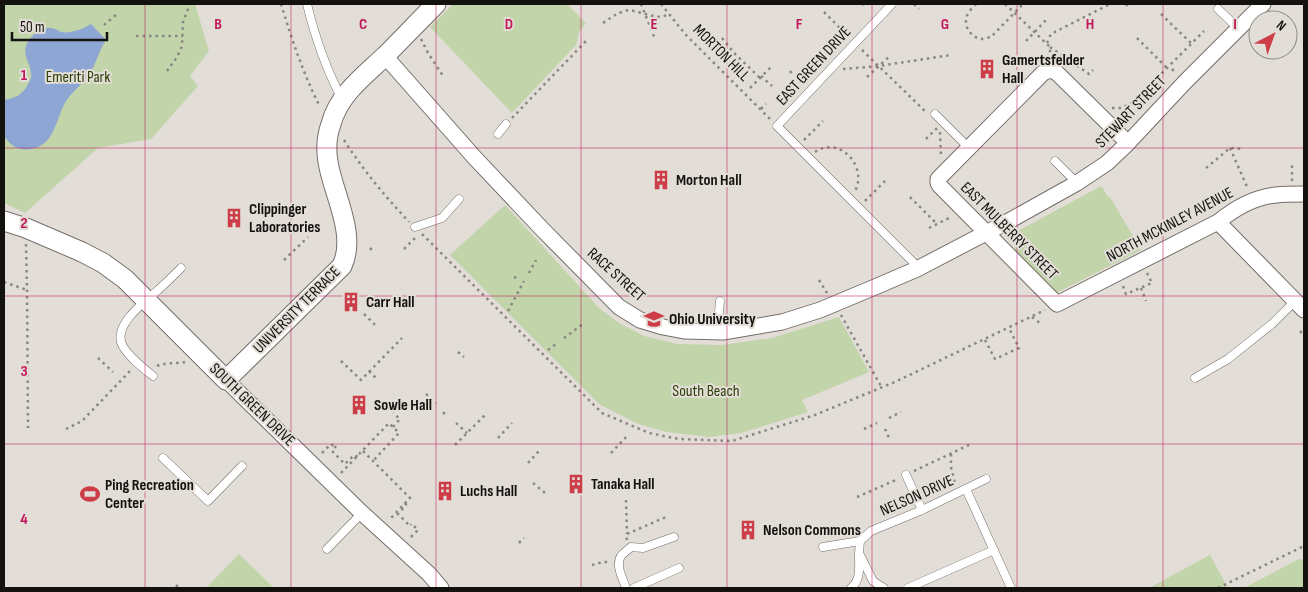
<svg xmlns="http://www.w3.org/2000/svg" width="1308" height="592" viewBox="0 0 1308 592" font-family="'Sofia Sans Condensed',sans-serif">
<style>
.green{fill:#c1d4aa}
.water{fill:#8ea6d3}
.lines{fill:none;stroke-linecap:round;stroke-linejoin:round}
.service-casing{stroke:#746e69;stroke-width:9}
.minor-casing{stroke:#746e69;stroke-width:17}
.tertiary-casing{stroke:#746e69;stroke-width:21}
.path{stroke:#8a8682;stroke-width:2.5;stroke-dasharray:2.5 4;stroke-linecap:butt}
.service{stroke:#fff;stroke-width:8}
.minor{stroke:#fff;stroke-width:15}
.tertiary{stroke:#fff;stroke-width:19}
.grid{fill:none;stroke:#c2185b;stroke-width:1;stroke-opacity:0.55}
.labels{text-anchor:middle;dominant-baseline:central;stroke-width:4;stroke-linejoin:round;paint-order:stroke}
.street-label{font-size:16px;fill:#13120f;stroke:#e3ddd7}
.poi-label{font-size:16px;font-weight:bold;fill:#13120f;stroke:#e3ddd7;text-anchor:start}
.park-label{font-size:16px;fill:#2b3e06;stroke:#e3ddd7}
.grid-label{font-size:16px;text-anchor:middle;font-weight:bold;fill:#c2185b;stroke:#e3ddd7;stroke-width:4;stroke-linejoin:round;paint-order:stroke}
</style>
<rect width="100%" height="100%" fill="#e3ddd7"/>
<g class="green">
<polygon points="4,4 195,4 209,51 190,76 198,86 151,139 98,148 25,213 4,203"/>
<polygon points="453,4 567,4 586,23 579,32 576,45 512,113 430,27"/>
<polygon points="1101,186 1108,197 1110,197 1141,250 1056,293 1015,251 1015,241 1016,232"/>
<polygon points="505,205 599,308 619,323 644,336 678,344 722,345 772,338 839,317 869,372 802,400 808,412 741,433 710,437 666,432 636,423 599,404 450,255"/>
<polygon points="239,554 274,588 206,588"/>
<polygon points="1210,555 1228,588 1149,588"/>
<polygon points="1299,559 1304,560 1304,588 1244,588"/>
</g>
<path class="water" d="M91,24L106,40C98,52 96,66 87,77C80,87 70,93 65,103C59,114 57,125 51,135C44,148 27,153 15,147C10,144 7,140 4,136V100C15,98 23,95 28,84C30,80 32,77 31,73C30,61 20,53 29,40C36,31 44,25 55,29C58,30 60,32 62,32C69,34 86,28 91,24Z"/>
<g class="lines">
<defs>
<g id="service">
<path d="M307,4C315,37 326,69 342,99"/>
<polyline points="892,4 777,126 913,262"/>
<polyline points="1218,9 1238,28"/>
<polyline points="935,114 969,148"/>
<polyline points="498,134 506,124"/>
<polyline points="1055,161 1077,183"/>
<polyline points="415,227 442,218 459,199"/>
<polyline points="717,332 720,301"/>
<path d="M153,376C143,368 125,354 121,342C116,322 146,301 158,290C166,283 174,275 181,268"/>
<polyline points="1195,378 1228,359 1272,324 1295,301"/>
<polyline points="163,458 208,501 242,466"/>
<polyline points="906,475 922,510"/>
<polyline points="966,489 1011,588"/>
<polyline points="823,547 860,541"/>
<polyline points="327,549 362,513"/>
<path d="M626,588C623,579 615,565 621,556C623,553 628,550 631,547L643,548L674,537"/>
<polyline points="634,588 679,568"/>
<path d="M851,588C861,580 859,567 859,555"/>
<polyline points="884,588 873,581 859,553 860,541 871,531 922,510 986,479"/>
<polyline points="908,588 994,550"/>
</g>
<g id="minor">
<polyline points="385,56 474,157 543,230 619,307 640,320 663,327 684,331 723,332 782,322 820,310 875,287 917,269 1007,222 1077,183 1107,163 1128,143 1185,82 1263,4"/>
<path d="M1128,143L1056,72L1049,70L1043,73L943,174L938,179V183L940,186L1057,304L1218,222C1235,208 1254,197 1276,195C1285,194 1295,194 1304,194"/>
<polyline points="1218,222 1304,310"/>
<polyline points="226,380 362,513 429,574 441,588"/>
</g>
<path id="tertiary" d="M4,221L26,228L82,252L103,263L125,279L226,380L342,266C357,234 333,194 328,162C326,150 327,135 331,124C339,94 364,76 385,56C402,39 419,21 436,4"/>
</defs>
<use href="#service" class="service-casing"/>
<use href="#minor" class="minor-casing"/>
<use href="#tertiary" class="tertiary-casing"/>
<g class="path">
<path d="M281,4C292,40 303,73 320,107"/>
<polyline points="641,4 655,39"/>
<polyline points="661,4 677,24 686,35 770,119"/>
<polyline points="863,4 864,5"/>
<polyline points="914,4 919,9"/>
<path d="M976,4C972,8 966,14 966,20C965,30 974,39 983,39C985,39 989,37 991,37L1023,4"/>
<polyline points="1005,4 1050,47 1050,58"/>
<polyline points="1126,4 1129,7"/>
<polyline points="824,12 849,37"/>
<polyline points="1161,14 1192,44"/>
<path d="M603,23C614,16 617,12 630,10L657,17L669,15"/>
<polyline points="104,25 117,14"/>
<polyline points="136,36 183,36"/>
<polyline points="722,38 734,53 760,78"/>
<polyline points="1137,38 1167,68"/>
<polyline points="421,39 428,53 443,76"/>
<polyline points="1026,41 1046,20"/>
<polyline points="1047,43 1051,34 1110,4"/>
<polyline points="1050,47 1089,74 1093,70"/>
<polyline points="862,50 927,113"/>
<polyline points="843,69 879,66 951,55"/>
<polyline points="1172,69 1176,73"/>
<polyline points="167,71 177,57 182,46 183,22 190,4"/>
<polyline points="790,71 794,76"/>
<polyline points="761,76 772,86"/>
<polyline points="867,77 891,55"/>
<polyline points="1157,78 1204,31"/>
<polyline points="750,88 771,67"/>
<polyline points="1112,108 1120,108 1124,107 1163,85"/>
<polyline points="761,109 766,104"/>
<polyline points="512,118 587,40"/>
<polyline points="940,132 941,156"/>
<polyline points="926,139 937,128"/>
<path d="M344,140C363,170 385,196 409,222"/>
<polyline points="804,140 823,121"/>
<polyline points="1230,148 1248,189"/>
<path d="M815,152C840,135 868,167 855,191"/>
<polyline points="1206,168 1230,148 1244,149"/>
<polyline points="1292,181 1292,165"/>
<polyline points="910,197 937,224"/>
<polyline points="970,199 976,193 973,191"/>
<polyline points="865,201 885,181"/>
<polyline points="929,228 951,217"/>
<polyline points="422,234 602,413 649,433 679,439 732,441 815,415 897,381 1045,310"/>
<polyline points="26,244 27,290 28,428"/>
<polyline points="370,248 374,252"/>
<polyline points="404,249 417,236"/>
<polyline points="284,260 308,237"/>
<polyline points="529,273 536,260"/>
<polyline points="514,278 518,276"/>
<polyline points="819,280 827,293"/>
<polyline points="4,282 27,290"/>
<polyline points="1123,286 1126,294 1152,283 1147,273"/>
<polyline points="1141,288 1146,301"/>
<polyline points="508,311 524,281"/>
<polyline points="364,314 376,326"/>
<polyline points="841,315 882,388"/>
<polyline points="1032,317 1040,323"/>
<polyline points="1300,333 1304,329"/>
<polyline points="564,338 583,324"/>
<polyline points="985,340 995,359 1019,348 1009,328"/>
<polyline points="548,350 556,344"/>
<polyline points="458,352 464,357"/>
<polyline points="98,358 113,372"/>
<polyline points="341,361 361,380 402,338"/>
<path d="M157,366C165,362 176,364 185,362"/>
<polyline points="369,371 376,378"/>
<polyline points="426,394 436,403"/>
<polyline points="443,414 445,412"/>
<polyline points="889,418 901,412"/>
<polyline points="456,423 467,433"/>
<polyline points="393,427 400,419 393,413"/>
<polyline points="66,429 82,421 131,370"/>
<polyline points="864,429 877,423"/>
<polyline points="885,429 890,440"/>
<polyline points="498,438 512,423"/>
<polyline points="455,445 485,415"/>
<polyline points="336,446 332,451 345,464 354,455 358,457"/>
<polyline points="363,451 410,498 391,518"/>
<polyline points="322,453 331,444 335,447"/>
<polyline points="611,453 626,437"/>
<polyline points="951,454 951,467 955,484"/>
<polyline points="528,463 539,451"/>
<polyline points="914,471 971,444"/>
<polyline points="341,473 389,423 399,433 373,461"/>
<polyline points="533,483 545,493"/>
<polyline points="857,497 898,479"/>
<polyline points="626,500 627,534"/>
<polyline points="405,503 406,505 398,514 410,526 411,524"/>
<polyline points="411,537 418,530 414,526"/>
<polyline points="627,540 626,536 627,534 666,517"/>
<polyline points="519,543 524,538"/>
<polyline points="592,565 603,562 610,562"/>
<polyline points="176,585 179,588"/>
<polyline points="1218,588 1304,546"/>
</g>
<use href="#service" class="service"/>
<use href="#minor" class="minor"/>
<use href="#tertiary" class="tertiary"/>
</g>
<path class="grid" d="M145,4V588M291,4V588M436,4V588M581,4V588M727,4V588M872,4V588M1017,4V588M1163,4V588M4,148H1304M4,296H1304M4,444H1304"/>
<defs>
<symbol id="building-bare" viewBox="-9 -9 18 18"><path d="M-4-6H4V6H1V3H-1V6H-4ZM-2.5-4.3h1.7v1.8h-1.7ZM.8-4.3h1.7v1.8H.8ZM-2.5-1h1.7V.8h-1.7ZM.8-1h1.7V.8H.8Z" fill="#cd3d48" stroke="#e3ddd7" stroke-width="2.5" paint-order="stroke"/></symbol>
<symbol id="university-bare" viewBox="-9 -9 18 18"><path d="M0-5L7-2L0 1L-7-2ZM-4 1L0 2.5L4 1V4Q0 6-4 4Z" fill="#cd3d48" stroke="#e3ddd7" stroke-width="2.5" paint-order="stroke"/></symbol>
<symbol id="stadium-bare" viewBox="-9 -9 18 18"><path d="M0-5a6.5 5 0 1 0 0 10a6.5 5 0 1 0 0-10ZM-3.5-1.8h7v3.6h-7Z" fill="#cd3d48" stroke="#e3ddd7" stroke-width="2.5" paint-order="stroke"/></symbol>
</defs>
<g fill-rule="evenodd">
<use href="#building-bare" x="973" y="55" width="28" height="28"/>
<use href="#building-bare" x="647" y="166" width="28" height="28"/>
<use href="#building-bare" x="220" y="204" width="28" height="28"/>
<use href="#building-bare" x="337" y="288" width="28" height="28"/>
<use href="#university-bare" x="640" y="305" width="28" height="28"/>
<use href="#building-bare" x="345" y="391" width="28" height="28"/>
<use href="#building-bare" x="562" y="470" width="28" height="28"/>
<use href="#building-bare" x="431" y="477" width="28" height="28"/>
<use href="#stadium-bare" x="76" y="480" width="28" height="28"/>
<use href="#building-bare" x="734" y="516" width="28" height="28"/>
</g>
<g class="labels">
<g class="street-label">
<text transform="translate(721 53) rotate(45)">MORTON HILL</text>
<text transform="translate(814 66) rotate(-47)">EAST GREEN DRIVE</text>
<text transform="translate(1131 112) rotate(-46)">STEWART STREET</text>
<text transform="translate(1170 225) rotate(-28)">NORTH MCKINLEY AVENUE</text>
<text transform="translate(1009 231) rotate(45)">EAST MULBERRY STREET</text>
<text transform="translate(616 275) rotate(42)">RACE STREET</text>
<text transform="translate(297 310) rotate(-45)">UNIVERSITY TERRACE</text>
<text transform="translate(252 405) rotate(44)">SOUTH GREEN DRIVE</text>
<text transform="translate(917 496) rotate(-24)">NELSON DRIVE</text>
</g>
<g class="poi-label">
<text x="1002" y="60">Gamertsfelder<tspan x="1002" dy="18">Hall</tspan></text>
<text x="676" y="180">Morton Hall</text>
<text x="249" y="209">Clippinger<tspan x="249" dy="18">Laboratories</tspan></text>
<text x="366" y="302">Carr Hall</text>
<text x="669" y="319">Ohio University</text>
<text x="374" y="405">Sowle Hall</text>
<text x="591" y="484">Tanaka Hall</text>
<text x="105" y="485">Ping Recreation<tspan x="105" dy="18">Center</tspan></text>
<text x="460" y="491">Luchs Hall</text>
<text x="763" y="530">Nelson Commons</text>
</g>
<g class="park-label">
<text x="78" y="77">Emeriti Park</text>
<text x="706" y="391">South Beach</text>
</g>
</g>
<g class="grid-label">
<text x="218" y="29">B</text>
<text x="363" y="29">C</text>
<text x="509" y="29">D</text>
<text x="654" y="29">E</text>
<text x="799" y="29">F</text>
<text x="945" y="29">G</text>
<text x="1090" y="29">H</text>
<text x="1235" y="29">I</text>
<text x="24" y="80">1</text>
<text x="24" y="228">2</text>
<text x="24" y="376">3</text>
<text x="24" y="524">4</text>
</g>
<rect width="1308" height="592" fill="none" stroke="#13120f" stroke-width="10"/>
<g transform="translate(1273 35) rotate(41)"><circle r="24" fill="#e3ddd7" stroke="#908c87"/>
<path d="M0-4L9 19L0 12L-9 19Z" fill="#cd3d48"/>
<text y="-8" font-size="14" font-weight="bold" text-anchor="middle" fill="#13120f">N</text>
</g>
<path d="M12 32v8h95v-8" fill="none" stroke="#13120f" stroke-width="2.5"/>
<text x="20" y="32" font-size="15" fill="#13120f" stroke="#e3ddd7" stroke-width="4" paint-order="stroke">50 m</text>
</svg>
